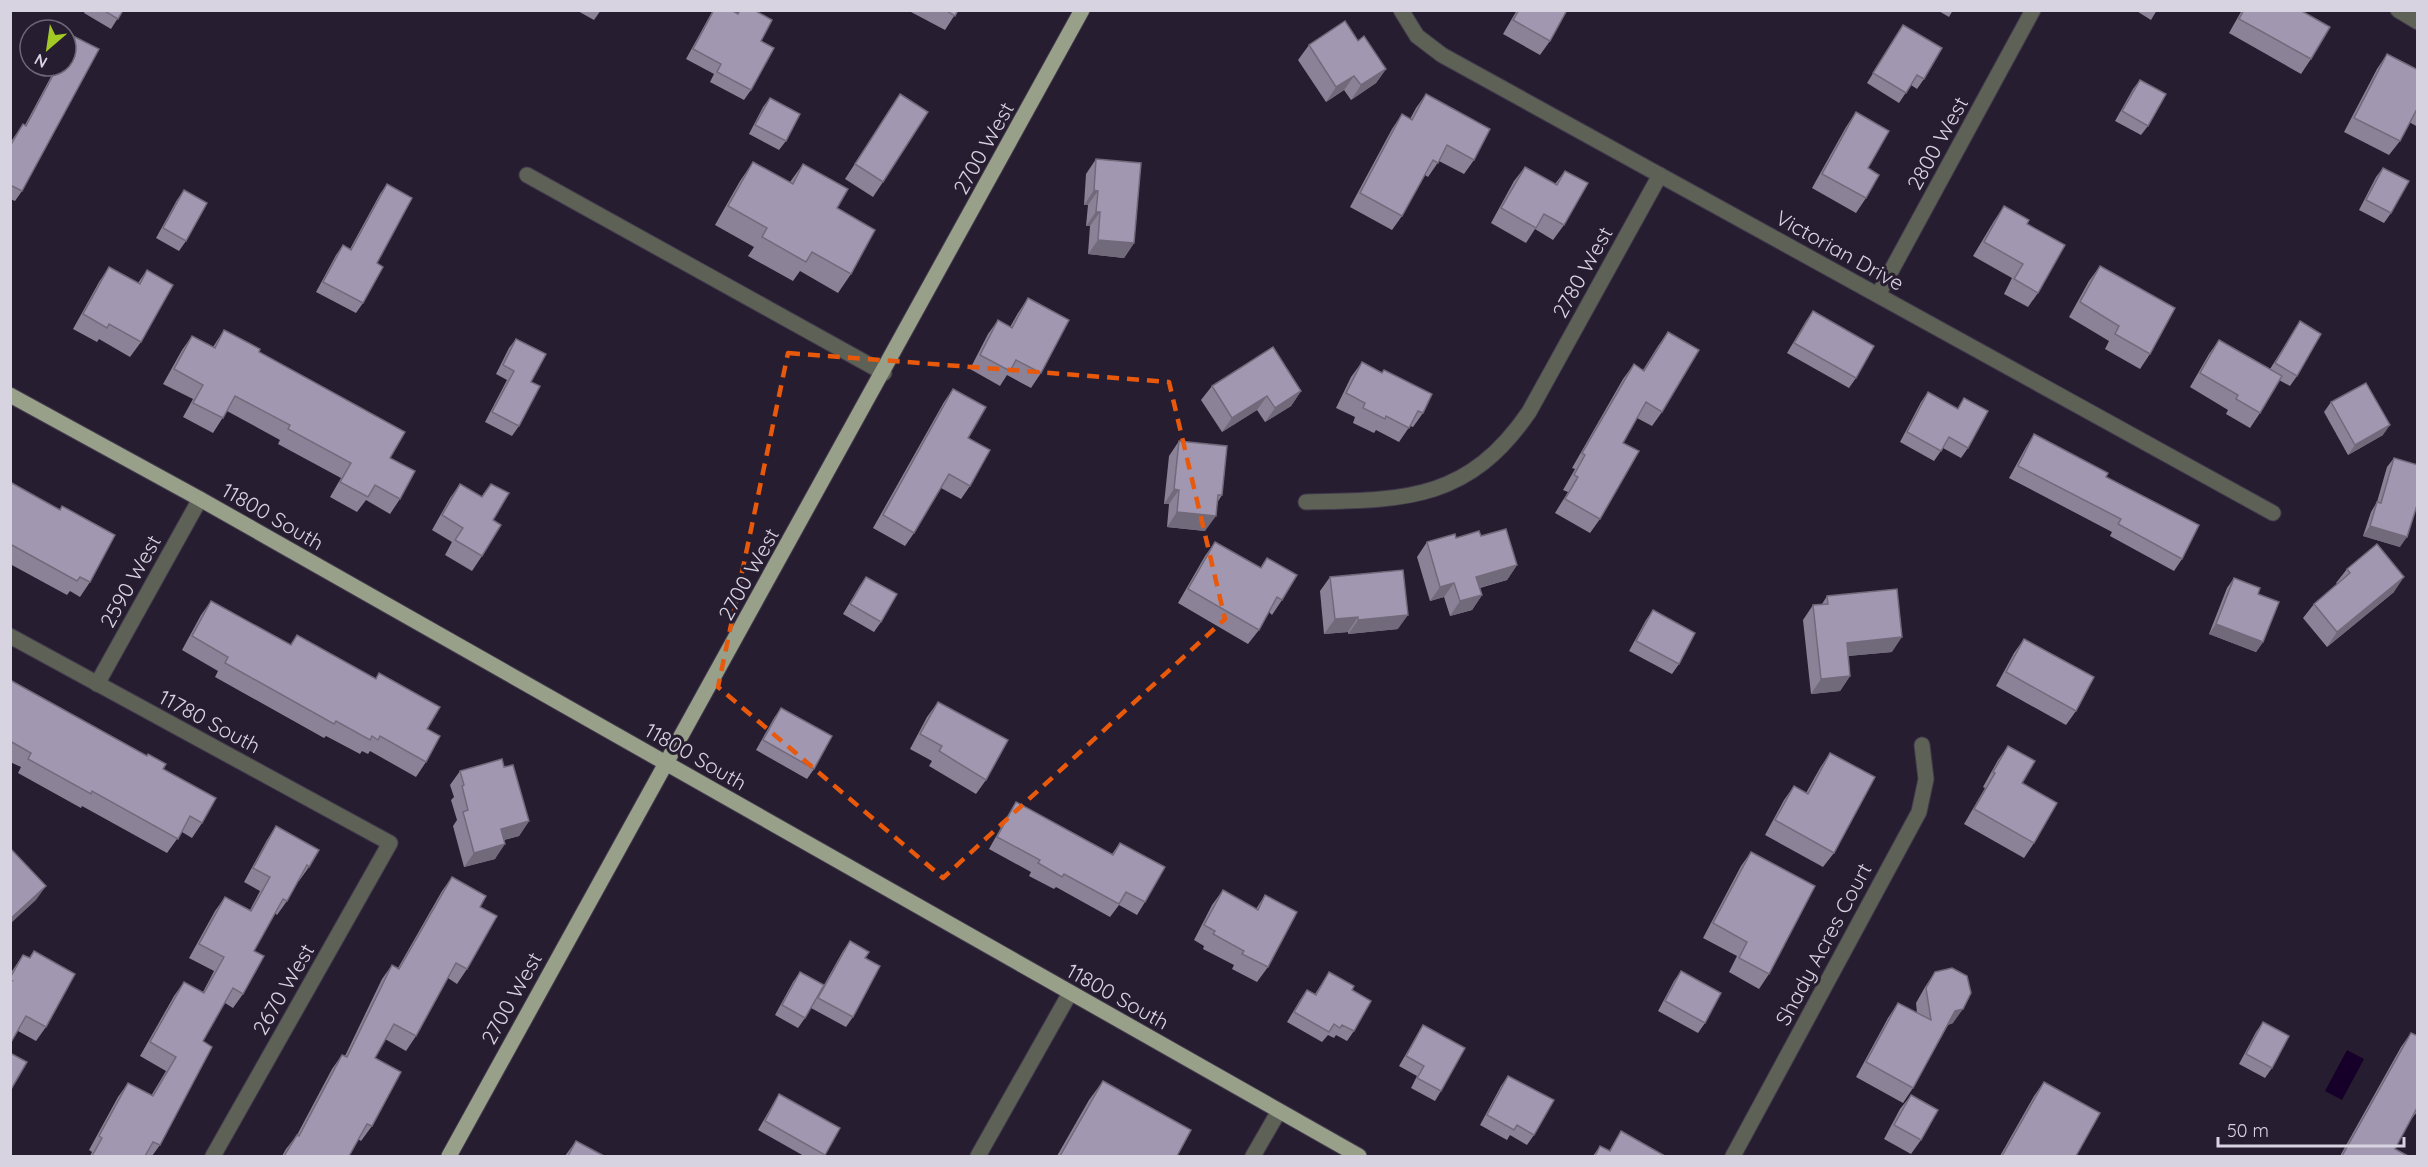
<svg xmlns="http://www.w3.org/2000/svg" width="2428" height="1167" viewBox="0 0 2428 1167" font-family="Quicksand,sans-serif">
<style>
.water{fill:#16002a}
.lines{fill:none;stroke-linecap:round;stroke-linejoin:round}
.minor-casing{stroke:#423a4c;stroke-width:17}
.major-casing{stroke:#423a4c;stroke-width:17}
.minor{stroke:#5d6156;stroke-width:15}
.major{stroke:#98a08a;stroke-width:15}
.wall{fill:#8b8297}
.shaded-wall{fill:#716a7b}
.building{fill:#a297b0;stroke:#716a7b;stroke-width:1.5}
.marked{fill:none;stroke:#e8590c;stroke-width:4.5;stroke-dasharray:12 8;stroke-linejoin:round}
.labels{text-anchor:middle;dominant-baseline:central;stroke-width:6;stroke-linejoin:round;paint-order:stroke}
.street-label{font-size:21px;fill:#d8d3e0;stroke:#261d30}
</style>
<rect width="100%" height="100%" fill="#261d30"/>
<polygon class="water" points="2347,1050 2364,1059 2342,1100 2325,1091"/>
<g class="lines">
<defs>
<g id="minor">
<polyline points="1401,10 1417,36 1442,55 2273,513"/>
<polyline points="2398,10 2418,22"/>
<polyline points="527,175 884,373"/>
<polyline points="1878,295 2033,10"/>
<path d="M1306,502C1405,500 1468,501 1529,412L1660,175"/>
<polyline points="10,636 390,843 213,1156"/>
<polyline points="97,684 200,499"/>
<polyline points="978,1156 1070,993"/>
<polyline points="1253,1156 1279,1111"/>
<polyline points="1733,1156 1919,812 1926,779 1922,745"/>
</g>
<g id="major">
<polyline points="10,395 200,499 1359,1156"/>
<polyline points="449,1156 1082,10"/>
</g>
</defs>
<use href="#minor" class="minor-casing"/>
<use href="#major" class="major-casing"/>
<use href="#minor" class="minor"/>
<use href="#major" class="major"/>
</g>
<g class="wall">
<polygon points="85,10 123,10 111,29 84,13"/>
<polygon points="576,10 601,10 594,20"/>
<polygon points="713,10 731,10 737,13 739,10 754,10 761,41 751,90 744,100 710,82 714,74 686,59"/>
<polygon points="911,10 958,10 945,30 911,12"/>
<polygon points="1517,10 1567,10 1550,41 1540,55 1503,34"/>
<polygon points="1937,10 1953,10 1949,17"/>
<polygon points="2135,10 2157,10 2151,20"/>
<polygon points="2242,10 2300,10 2311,59 2301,74 2229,33"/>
<polygon points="1903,25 1924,79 1917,89 1911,85 1899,103 1867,83"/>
<polygon points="71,35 99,49 22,191 15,201 10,199 10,143 23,124 25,125 54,71 51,69 52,66 66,66 66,42"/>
<polygon points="1309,45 1386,69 1376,83 1351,100 1344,90 1326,102 1298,60"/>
<polygon points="2387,54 2418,70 2418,127 2409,122 2400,141 2389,155 2344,132 2377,69"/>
<polygon points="2140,80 2148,126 2141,135 2115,121 2133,89"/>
<polygon points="900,94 883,182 873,197 845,179"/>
<polygon points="1426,94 1474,160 1464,174 1439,161 1428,177 1425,175 1402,216 1392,230 1350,207 1392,129 1402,114 1410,119 1416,108"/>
<polygon points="770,98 786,141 779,150 749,134 763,107"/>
<polygon points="1856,112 1868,168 1866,198 1856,213 1812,188 1846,127"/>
<polygon points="1096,159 1134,243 1124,258 1088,254 1090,226 1086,226 1088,205 1084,205 1086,174"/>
<polygon points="753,162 790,182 803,164 837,208 851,274 838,293 800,271 793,281 748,256 754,247 715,225 740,181"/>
<polygon points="1525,167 1555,184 1565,171 1564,225 1553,240 1535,229 1526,243 1491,223 1514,181"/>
<polygon points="2383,168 2391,213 2384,223 2359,210 2376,177"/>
<polygon points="387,184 377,263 363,303 356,313 316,292 336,255 343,245 350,249 380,194"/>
<polygon points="184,190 186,241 179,251 156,238 177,200"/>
<polygon points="2004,206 2027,224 2038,293 2028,307 2004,294 2012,278 1973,256 1994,221"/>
<polygon points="2100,266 2150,354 2140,369 2105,349 2109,341 2069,317 2089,281"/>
<polygon points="109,267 138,283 147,270 141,342 130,357 99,339 97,342 73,329 99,282"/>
<polygon points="1028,298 1041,373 1031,388 1007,375 1000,386 970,369 988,334 998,320 1010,327 1018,313"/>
<polygon points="1813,311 1856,378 1849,388 1787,353 1806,321"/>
<polygon points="2300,321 2297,376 2290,386 2279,380 2260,413 2250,428 2226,414 2228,410 2190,387 2209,354 2219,340 2270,369"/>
<polygon points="224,330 259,352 390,458 400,499 390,514 366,500 357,512 330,497 341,478 278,444 280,440 227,411 213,433 183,417 193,399 163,384 182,350 192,336 213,347"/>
<polygon points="1668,332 1662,412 1652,426 1637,418 1623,443 1600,519 1590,533 1555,513 1568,492 1563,490 1575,469 1572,468 1623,379 1634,364 1643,370 1658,346"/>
<polygon points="516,339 519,426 512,436 485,422 507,380 496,374 509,348"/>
<polygon points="1362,362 1423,413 1413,427 1410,426 1399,442 1376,430 1374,433 1353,423 1355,417 1336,408 1351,377"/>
<polygon points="1212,386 1301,391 1291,406 1265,422 1257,410 1222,432 1201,400"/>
<polygon points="953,389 968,438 970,486 961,499 941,488 914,533 905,546 873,528 944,402"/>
<polygon points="1928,392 1957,409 1964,398 1968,448 1961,458 1943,448 1934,461 1900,442 1921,402"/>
<polygon points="2331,402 2383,435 2348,455 2324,412"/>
<polygon points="2034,434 2106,477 2182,559 2174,571 2110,536 2112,532 2009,478 2026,447"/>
<polygon points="1179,441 1222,495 1217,503 1205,531 1167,527 1169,504 1164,504 1169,456"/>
<polygon points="2394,458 2400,547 2363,536 2371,512 2377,502 2387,467"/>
<polygon points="10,482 90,582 80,597 70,591 67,595 10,564"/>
<polygon points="460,484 481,497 491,484 493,520 482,556 472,571 445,555 452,542 432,530 450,498"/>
<polygon points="1481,536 1517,565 1507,580 1480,588 1482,595 1472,610 1450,616 1444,597 1430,601 1417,557 1427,542 1456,538"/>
<polygon points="1215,542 1260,568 1267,558 1282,600 1272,615 1269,612 1259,630 1248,644 1178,603 1205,556"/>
<polygon points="2347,569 2394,592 2327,647 2303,618 2314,604 2337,584 2336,583"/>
<polygon points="866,577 881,622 874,632 843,614 859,587"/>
<polygon points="1330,577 1398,629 1348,634 1348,632 1324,634 1320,591"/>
<polygon points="2234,578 2258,594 2263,642 2256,652 2209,634 2227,588"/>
<polygon points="1827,596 1892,652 1848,656 1850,676 1840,691 1811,694 1803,620 1813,605 1822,604"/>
<polygon points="211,601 290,645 297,635 375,679 379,673 427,729 426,762 416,777 370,751 368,754 362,751 360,754 326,736 324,738 215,677 218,671 182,650 201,615"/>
<polygon points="1653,610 1679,664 1672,674 1629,651 1646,620"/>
<polygon points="2024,639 2076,711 2066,725 1996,686 2014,653"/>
<polygon points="10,680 163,769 202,823 192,838 182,832 167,853 82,806 81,808 18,773 21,767 10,762"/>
<polygon points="938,702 986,780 976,794 929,766 932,761 910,749 927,717"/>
<polygon points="781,708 814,769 807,779 756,750 774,718"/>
<polygon points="2008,746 2022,783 2034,843 2024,858 1964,824 1985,788 1983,787 1998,760"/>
<polygon points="1830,753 1834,853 1823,867 1765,835 1784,800 1794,786 1806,793 1820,768"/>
<polygon points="504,767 529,821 519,836 504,840 495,859 464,867 453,826 457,820 451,800 454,797 450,785 460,771"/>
<polygon points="1016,802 1112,854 1120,843 1145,902 1137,915 1119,905 1110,917 1056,887 1054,889 1029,876 1031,872 989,849 1008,815"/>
<polygon points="276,826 309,867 299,881 298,880 287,901 277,915 275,913 254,951 243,994 233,1008 225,1003 203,1041 160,1145 152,1156 90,1156 92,1152 89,1150 118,1097 128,1083 151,1096 166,1071 140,1056 174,996 184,982 203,992 214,971 189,958 215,911 225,897 250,910 260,891 244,882 267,840"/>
<polygon points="1751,852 1769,974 1759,989 1729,972 1737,956 1703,938 1741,866"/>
<polygon points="452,877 480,907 467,969 457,984 448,978 416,1036 406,1051 385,1039 375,1058 372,1126 361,1141 358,1139 349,1156 282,1156 286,1149 297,1135 332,1069 342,1055 345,1056 382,979 392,965 398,968 442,891"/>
<polygon points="1223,890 1256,909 1265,895 1268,967 1257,982 1232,969 1234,965 1203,949 1204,946 1194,940 1212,905"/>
<polygon points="850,941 865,958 853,1017 846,1027 811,1008 843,951"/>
<polygon points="34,951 46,1027 36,1041 18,1031 10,1044 10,974 23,955 29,958"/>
<polygon points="1681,971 1705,1023 1698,1033 1658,1011 1674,981"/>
<polygon points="800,972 805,1018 798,1028 775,1015 793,982"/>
<polygon points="1329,972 1352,990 1354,1031 1347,1041 1336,1035 1334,1038 1328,1035 1322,1042 1287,1022 1300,1000 1307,990 1315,994"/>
<polygon points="1935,972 1953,1023 1948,1025 1913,1088 1903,1103 1856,1077 1888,1018 1898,1003 1917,1013 1916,1003 1925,987"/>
<polygon points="2263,1022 2272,1068 2265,1078 2239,1064 2256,1032"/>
<polygon points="1423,1025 1441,1091 1435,1101 1411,1088 1417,1076 1399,1066 1417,1035"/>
<polygon points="2411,1033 2418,1036 2418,1111 2412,1118 2411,1118 2395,1149 2408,1156 2340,1156 2401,1047"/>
<polygon points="1508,1076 1534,1135 1527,1145 1510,1135 1507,1140 1480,1125 1501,1086"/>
<polygon points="1103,1081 1177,1156 1057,1156 1089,1100"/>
<polygon points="2044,1082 2076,1156 2000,1156 2034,1096"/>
<polygon points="779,1094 840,1128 824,1156 804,1156 758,1130 773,1104"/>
<polygon points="1911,1095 1921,1140 1911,1154 1884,1139 1900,1109"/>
<polygon points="1621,1131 1665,1156 1593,1156 1600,1146 1609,1151"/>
<polygon points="576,1141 604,1156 565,1156"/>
</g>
<g class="shaded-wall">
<polygon points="1386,69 1376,83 1351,100 1361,85"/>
<polygon points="1354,76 1344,90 1326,102 1336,87"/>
<polygon points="1094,190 1098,191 1088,205 1084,205"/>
<polygon points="1096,212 1100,212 1090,226 1086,226"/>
<polygon points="1098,240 1134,243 1124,258 1088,254"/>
<polygon points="1301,391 1291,406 1265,422 1275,408"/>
<polygon points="1267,396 1257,410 1222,432 1232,418"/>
<polygon points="2390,425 2383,435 2348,455 2355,445"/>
<polygon points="1174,489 1179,490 1169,504 1164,504"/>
<polygon points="1177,512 1216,516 1205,531 1167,527"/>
<polygon points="2370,526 2407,537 2400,547 2363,536"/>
<polygon points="1517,565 1507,580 1466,591 1476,577"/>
<polygon points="2404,577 2394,592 2327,647 2337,632"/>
<polygon points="1454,583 1444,597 1430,601 1440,587"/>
<polygon points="1482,595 1472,610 1450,616 1460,601"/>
<polygon points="1408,615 1398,629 1348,634 1358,620"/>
<polygon points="1358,617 1348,632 1324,634 1335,619"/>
<polygon points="2216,624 2263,642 2256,652 2209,634"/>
<polygon points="1902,637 1892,652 1836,657 1847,643"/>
<polygon points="1850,676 1840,691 1811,694 1821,679"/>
<polygon points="529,821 519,836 490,843 501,829"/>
<polygon points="505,844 495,859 464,867 474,853"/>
<polygon points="46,886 36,900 10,924 10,919"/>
<polygon points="1963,1009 1953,1023 1945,1026 1955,1011"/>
</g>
<g class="building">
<polygon points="103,10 123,10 118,19"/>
<polygon points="714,10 731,10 738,14 740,10 754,10 772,20 761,41 774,48 751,90 717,72 721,64 693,49"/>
<polygon points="945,10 958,10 955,16"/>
<polygon points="1519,10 1567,10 1550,41 1513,20"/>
<polygon points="2244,10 2300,10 2330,27 2311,59 2239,19"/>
<polygon points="1345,21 1358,41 1364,36 1386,69 1361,85 1354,76 1336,87 1309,45"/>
<polygon points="1903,25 1942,48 1924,79 1917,75 1906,93 1873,73"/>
<polygon points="71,35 99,49 22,191 10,185 10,146 23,124 26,126 58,66 66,66 66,44"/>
<polygon points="2387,54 2418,70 2418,107 2400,141 2354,118"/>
<polygon points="2140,80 2166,94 2148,126 2122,111"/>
<polygon points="900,94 928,112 883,182 855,164"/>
<polygon points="1426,94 1490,129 1474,160 1447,145 1438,163 1433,160 1402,216 1360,193 1402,114 1412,120"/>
<polygon points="770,98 800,114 786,141 755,125"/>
<polygon points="1856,112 1889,131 1868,168 1879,175 1866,198 1822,174"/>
<polygon points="1096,159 1141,163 1134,243 1098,240 1100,212 1096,212 1098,191 1094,190"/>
<polygon points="753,162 793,184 803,164 848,189 837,208 875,230 851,274 812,252 806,262 762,237 767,228 728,206"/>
<polygon points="1525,167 1557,185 1565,171 1588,183 1564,225 1544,214 1536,228 1501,208"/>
<polygon points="2383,168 2409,181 2391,213 2366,200"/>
<polygon points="387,184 412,198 377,263 383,267 363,303 323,282 343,245 351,250"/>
<polygon points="184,190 207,203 186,241 163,228"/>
<polygon points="2004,206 2029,220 2027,224 2065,245 2038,293 2014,279 2023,264 1984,242"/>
<polygon points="2100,266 2175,308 2150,354 2115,334 2119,326 2080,302"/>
<polygon points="109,267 140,284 147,270 173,285 141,342 109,324 107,328 83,314"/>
<polygon points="1028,298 1069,320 1041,373 1016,360 1010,371 980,355 998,320 1012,328"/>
<polygon points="1813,311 1874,346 1856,378 1794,343"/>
<polygon points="2300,321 2321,334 2297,376 2275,363"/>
<polygon points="224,330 260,349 259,352 405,432 390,458 415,471 400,499 375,485 368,497 340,482 351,463 288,429 290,425 235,396 223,418 193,403 203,385 174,369 192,336 215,348"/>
<polygon points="1668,332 1699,350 1662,412 1646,402 1623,443 1639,451 1600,519 1565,499 1578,477 1574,475 1585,455 1582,453 1634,364 1644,371"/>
<polygon points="516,339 546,354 531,382 540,386 519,426 492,412 514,371 503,365"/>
<polygon points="2219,340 2282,376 2260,413 2236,399 2238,395 2200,373"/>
<polygon points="1273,347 1301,391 1275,408 1267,396 1232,418 1212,386"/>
<polygon points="1362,362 1382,373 1384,370 1432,394 1423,413 1418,411 1409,428 1386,416 1385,419 1363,408 1365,403 1346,393"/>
<polygon points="2366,383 2390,425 2355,445 2331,402"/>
<polygon points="953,389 986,407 968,438 990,450 970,486 949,474 914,533 883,515"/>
<polygon points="1928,392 1958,409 1964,398 1988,411 1968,448 1949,437 1941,451 1907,432"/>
<polygon points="2034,434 2108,473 2106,477 2199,525 2182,559 2118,524 2121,519 2018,466"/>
<polygon points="1179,441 1227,446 1222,495 1218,495 1216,516 1177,512 1179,490 1174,489"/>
<polygon points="2394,458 2418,465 2418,502 2407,537 2370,526 2377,502 2381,503"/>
<polygon points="10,482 60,510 62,506 115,535 90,582 80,577 77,581 10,544"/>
<polygon points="460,484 482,497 491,484 509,493 493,520 501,525 482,556 455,540 463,528 442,515"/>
<polygon points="1506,529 1517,565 1476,577 1482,595 1460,601 1454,583 1440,587 1427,542 1455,534 1456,538 1479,531 1481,536"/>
<polygon points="1215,542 1261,568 1267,558 1297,575 1282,600 1277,597 1259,630 1188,589"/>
<polygon points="2377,544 2404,577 2337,632 2314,604 2350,573 2347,569"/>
<polygon points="1403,570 1408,615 1358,620 1358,617 1335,619 1330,577"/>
<polygon points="866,577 897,594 881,622 850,604"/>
<polygon points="2234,578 2260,588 2258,594 2279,602 2263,642 2216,624"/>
<polygon points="1897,589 1902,637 1847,643 1850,676 1821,679 1813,605 1828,604 1827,596"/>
<polygon points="211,601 291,645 297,635 376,679 379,673 440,707 427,729 440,736 426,762 380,736 378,740 372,736 370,740 336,721 334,724 225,663 228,657 192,636"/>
<polygon points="1653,610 1695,633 1679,664 1636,641"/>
<polygon points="2024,639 2094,677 2076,711 2006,672"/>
<polygon points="10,680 147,756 148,754 166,764 163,769 216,798 202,823 190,816 178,839 92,791 91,794 28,759 31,753 10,741"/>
<polygon points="938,702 1008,740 986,780 939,751 942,746 920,734"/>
<polygon points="781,708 832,736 814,769 763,740"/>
<polygon points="2008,746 2035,761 2022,783 2057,803 2034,843 1974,809 1995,773 1993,772"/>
<polygon points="1830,753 1875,777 1834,853 1775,820 1794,786 1808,794"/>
<polygon points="502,759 504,767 513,765 529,821 501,829 505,844 474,853 463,812 468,810 462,786 464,785 460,771"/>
<polygon points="1016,802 1113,855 1120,843 1165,867 1145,902 1126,892 1119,904 1064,874 1062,877 1038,863 1040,860 997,837"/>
<polygon points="276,826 319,850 309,867 307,865 287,901 283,899 254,951 264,956 243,994 233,988 203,1041 212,1047 160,1145 153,1142 145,1156 92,1156 102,1138 99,1136 128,1083 153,1096 176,1057 150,1042 184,982 204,993 224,957 199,944 225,897 251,911 270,877 253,868"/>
<polygon points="10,848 46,886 10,919"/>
<polygon points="1751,852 1815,886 1769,974 1739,958 1747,942 1713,923"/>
<polygon points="452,877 486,896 480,907 497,916 467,969 456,963 416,1036 394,1024 375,1058 401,1072 372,1126 367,1124 349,1156 284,1156 297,1135 299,1136 342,1055 347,1057 392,965 399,969"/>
<polygon points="1223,890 1258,910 1265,895 1297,912 1268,967 1242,954 1244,951 1213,934 1215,931 1204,925"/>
<polygon points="850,941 869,952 865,958 880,966 853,1017 818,998"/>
<polygon points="34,951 75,974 46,1027 26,1016 10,1044 10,983 12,981 10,981 10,978 23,955 30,958"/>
<polygon points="1952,968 1967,976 1971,993 1963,1009 1955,1011 1913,1088 1866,1062 1898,1003 1931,1020 1926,988 1935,972"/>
<polygon points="1681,971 1721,993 1705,1023 1665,1001"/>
<polygon points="800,972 824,985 805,1018 782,1005"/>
<polygon points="1329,972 1354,986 1352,990 1371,1001 1354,1031 1342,1025 1340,1028 1334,1024 1329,1032 1294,1012 1307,990 1316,995"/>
<polygon points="2263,1022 2289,1036 2272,1068 2246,1054"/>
<polygon points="1423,1025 1465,1048 1441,1091 1417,1078 1424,1066 1406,1056"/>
<polygon points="2411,1033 2418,1036 2418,1106 2395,1149 2408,1156 2342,1156"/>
<polygon points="10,1053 27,1062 10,1091"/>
<polygon points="1508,1076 1554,1100 1534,1135 1517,1125 1514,1130 1487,1115"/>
<polygon points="1103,1081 1191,1130 1177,1156 1060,1156"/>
<polygon points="2044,1082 2100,1113 2076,1156 2002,1156"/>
<polygon points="779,1094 840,1128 825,1155 765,1121"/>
<polygon points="1911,1095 1938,1110 1921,1140 1894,1125"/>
<polygon points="1621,1131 1665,1156 1595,1156 1600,1146 1610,1151"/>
<polygon points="576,1141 604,1156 568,1156"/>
</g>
<path class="marked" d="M788,353L1169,382L1225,619L943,878L718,687Z"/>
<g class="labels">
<g class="street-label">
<text transform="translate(1937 143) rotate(-61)">2800 West</text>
<text transform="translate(983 148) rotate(-61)">2700 West</text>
<text transform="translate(1840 250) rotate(29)">Victorian Drive</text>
<text transform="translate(1582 272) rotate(-61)">2780 West</text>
<text transform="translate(273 516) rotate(30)">11800 South</text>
<text transform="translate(748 574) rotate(-61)">2700 West</text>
<text transform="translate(130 581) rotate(-61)">2590 West</text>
<text transform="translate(210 721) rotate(28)">11780 South</text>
<text transform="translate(696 756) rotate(30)">11800 South</text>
<text transform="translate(1823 944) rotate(-62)">Shady Acres Court</text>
<text transform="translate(283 989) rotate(-60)">2670 West</text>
<text transform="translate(1118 996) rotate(29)">11800 South</text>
<text transform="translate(511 998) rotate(-61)">2700 West</text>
</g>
</g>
<rect width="2428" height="1167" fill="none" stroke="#d8d3e0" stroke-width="24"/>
<g transform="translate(48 48) rotate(209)"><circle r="28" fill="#261d30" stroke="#6d6676" stroke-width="1.5"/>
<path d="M0-4.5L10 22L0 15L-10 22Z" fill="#a3c927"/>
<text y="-9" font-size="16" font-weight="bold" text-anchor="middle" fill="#d8d3e0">N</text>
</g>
<path d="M2218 1137v9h186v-9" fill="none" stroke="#d8d3e0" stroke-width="3"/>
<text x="2227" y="1137" font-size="18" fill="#d8d3e0" stroke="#261d30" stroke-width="4.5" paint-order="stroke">50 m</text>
</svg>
